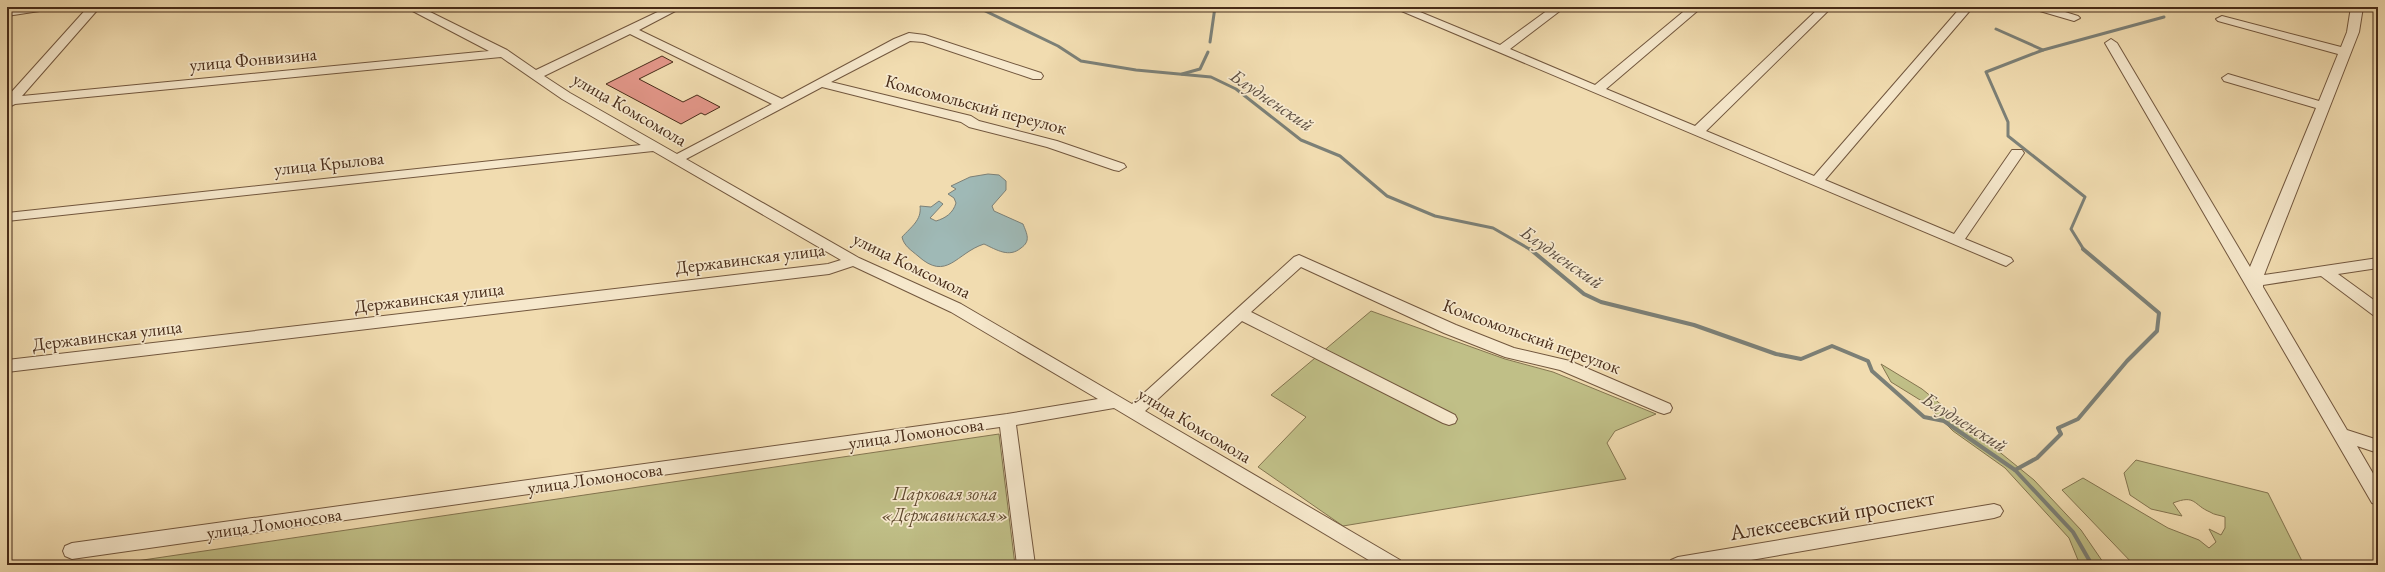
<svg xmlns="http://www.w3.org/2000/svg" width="2385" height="572" viewBox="0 0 2385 572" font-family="'EB Garamond',serif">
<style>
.green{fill:#c0bf87;stroke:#847550}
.water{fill:#9fb9b6;stroke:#7c8077}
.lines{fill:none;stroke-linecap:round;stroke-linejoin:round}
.stream-far1{stroke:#7c8077;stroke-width:3}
.stream{stroke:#7c8077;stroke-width:4}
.building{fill:#e4978a;stroke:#472b18}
.minor-casing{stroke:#72573e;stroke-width:2}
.minor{fill:#f6e8cc;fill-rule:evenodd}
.labels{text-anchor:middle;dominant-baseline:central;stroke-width:3.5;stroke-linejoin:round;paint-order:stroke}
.street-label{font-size:18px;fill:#472b18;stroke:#f6e8cc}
.park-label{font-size:18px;font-style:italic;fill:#5f492e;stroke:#f6e8cc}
.water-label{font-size:19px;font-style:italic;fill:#5d4e40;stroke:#f6e8cc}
.near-street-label{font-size:22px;fill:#472b18;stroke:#f6e8cc}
</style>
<rect width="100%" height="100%" fill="#f1dcb0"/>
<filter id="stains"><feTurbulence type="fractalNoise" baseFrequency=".005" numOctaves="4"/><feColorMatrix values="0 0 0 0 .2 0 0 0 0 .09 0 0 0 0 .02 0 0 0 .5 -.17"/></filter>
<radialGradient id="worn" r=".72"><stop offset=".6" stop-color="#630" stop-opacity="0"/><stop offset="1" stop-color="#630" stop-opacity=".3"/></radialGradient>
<g class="green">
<polygon points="1371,311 1505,359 1553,372 1656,414 1615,431 1607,443 1626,479 1343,526 1258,467 1306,417 1271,395"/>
<polygon points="1881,364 1922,389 2034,480 2081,530 2105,565 2080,565 2069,538 2005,468 1953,431 1925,403 1891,382"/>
<polygon points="999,434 1015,565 109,565"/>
<path d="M2136,460L2268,493L2304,565H2134L2062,490L2083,478L2168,528L2199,540L2209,548L2216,542L2209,529L2221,535L2225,528V517C2220,515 2214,515 2210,512C2193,505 2196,494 2173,503L2182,516L2151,509L2130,495L2124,473Z"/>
</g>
<path class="water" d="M988,174L999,175L1006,181V190L992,206L994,211L1023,224C1027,234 1031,241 1021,248C1009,258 997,250 984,244C956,253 947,282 918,256C911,250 904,246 902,237C911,227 922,220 920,206L931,207L939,201L943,204L930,218L936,221C946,218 953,213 956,203L954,198L948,194L956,189L951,186L970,177Z"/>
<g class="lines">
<g class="stream-far1">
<polyline points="977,7 1058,46 1081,61 1136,70 1211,77 1236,89 1301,140 1340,156 1387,196 1435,216 1493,228 1531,250"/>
<polyline points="1996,29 2043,50 1986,72 2008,122 2008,136 2085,197 2071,229 2084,250"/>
<polyline points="1210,42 1215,7"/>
<polyline points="2043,50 2164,17"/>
<polyline points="1182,74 1200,69 1208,52"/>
</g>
<g class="stream">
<polyline points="1530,249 1584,294 1601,302 1694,325 1776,354 1801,359 1832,346 1868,361 1872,371 1924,417 1944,421 2015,470 2073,532 2092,565"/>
<polyline points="2015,470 2037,458 2061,434 2058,428 2078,419 2127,361 2157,331 2159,313 2083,249"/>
</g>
</g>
<polygon class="building" points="662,56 673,62 639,79 683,102 697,95 720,107 705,115 701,113 681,124 606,84"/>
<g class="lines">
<defs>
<g id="minor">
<polygon points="24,7 52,7 46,10 7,16 7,10"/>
<path d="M88,7H100L22,96L489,51L405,7H420L507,50L536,70L668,7H683L639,30L782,99L894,39L909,33L925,35L1041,73L1043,76L1041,79H1033L923,42L910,41L831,82L971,116L979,121L1057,141L1124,164L1126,167L1119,171L1114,170L1047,147L969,127L961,122L822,87L686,159L859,258L961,304L1132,404L1294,257L1299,255L1456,325L1514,348L1570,361L1670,404L1672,408L1670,412L1664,414L1658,412L1560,370L1505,357L1444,333L1301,267L1251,312L1455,415L1457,419L1455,423L1449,425L1443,423L1242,321L1145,411L1400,560L1402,565H1377L1114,408L1016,425L1035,565H1017L1000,427L72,559L65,556L63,551L65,546L72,543L1007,414L1098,399L951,312L853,266L829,274L7,372V360L828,264L841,260L653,151L7,221V213L641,145L562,99L501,57L15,104L7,108V97ZM630,34L772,104L677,154L570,93L544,76Z"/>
<polygon points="1392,7 1408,7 1500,45 1552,7 1565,7 1510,49 1595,85 1689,7 1702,7 1606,89 1695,126 1820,7 1832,7 1706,131 1814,176 1961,7 1973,7 1825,180 1954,234 2012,150 2022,150 2024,153 1965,239 2011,258 2013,261 2006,266 2001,264"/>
<polygon points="2031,7 2049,7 2078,16 2080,18 2074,21 2033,9"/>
<polygon points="2351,7 2363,7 2359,32 2264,275 2378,258 2378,268 2338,274 2378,303 2378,316 2373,315 2321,276 2263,285 2263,287 2347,430 2378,440 2378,453 2357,446 2378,482 2378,505 2372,503 2105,43 2111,39 2117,43 2250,267 2316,108 2224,81 2222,78 2228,74 2319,101 2338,54 2218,21 2216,19 2222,16 2341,47 2347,32"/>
<polygon points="1994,504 2000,506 2003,511 2000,516 1994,518 1722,565 1669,565 1671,560 1678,557"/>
</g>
</defs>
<use href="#minor" class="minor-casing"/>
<use href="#minor" class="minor"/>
</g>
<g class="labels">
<g class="street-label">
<text transform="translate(253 59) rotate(-5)">улица Фонвизина</text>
<text transform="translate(976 104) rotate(15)">Комсомольский переулок</text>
<text transform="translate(630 109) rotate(30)">улица Комсомола</text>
<text transform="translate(329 163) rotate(-6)">улица Крылова</text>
<text transform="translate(750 258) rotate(-7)">Державинская улица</text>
<text transform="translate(912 265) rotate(26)">улица Комсомола</text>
<text transform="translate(429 297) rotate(-7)">Державинская улица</text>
<text transform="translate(107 335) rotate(-7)">Державинская улица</text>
<text transform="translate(1532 336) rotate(20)">Комсомольский переулок</text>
<text transform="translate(1195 425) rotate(31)">улица Комсомола</text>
<text transform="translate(916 433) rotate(-8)">улица Ломоносова</text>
<text transform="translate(595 478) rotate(-8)">улица Ломоносова</text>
<text transform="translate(274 523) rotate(-8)">улица Ломоносова</text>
</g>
<g class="park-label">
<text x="945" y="493">Парковая зона<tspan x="945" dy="21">«Державинская»</tspan></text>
</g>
<g class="water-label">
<text transform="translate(1272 100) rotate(34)">Блудненский</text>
<text transform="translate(1562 257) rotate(35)">Блудненский</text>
<text transform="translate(1965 422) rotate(32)">Блудненский</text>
</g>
<g class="near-street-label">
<text transform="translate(1832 515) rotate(-10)">Алексеевский проспект</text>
</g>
</g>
<rect width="2385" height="572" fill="none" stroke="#f1dcb0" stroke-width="24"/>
<rect x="8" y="8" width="2369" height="556" fill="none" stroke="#472b18" stroke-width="2"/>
<rect x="12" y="12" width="2361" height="548" fill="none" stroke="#472b18"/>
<rect width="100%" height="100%" filter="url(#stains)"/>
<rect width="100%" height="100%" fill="url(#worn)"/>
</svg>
